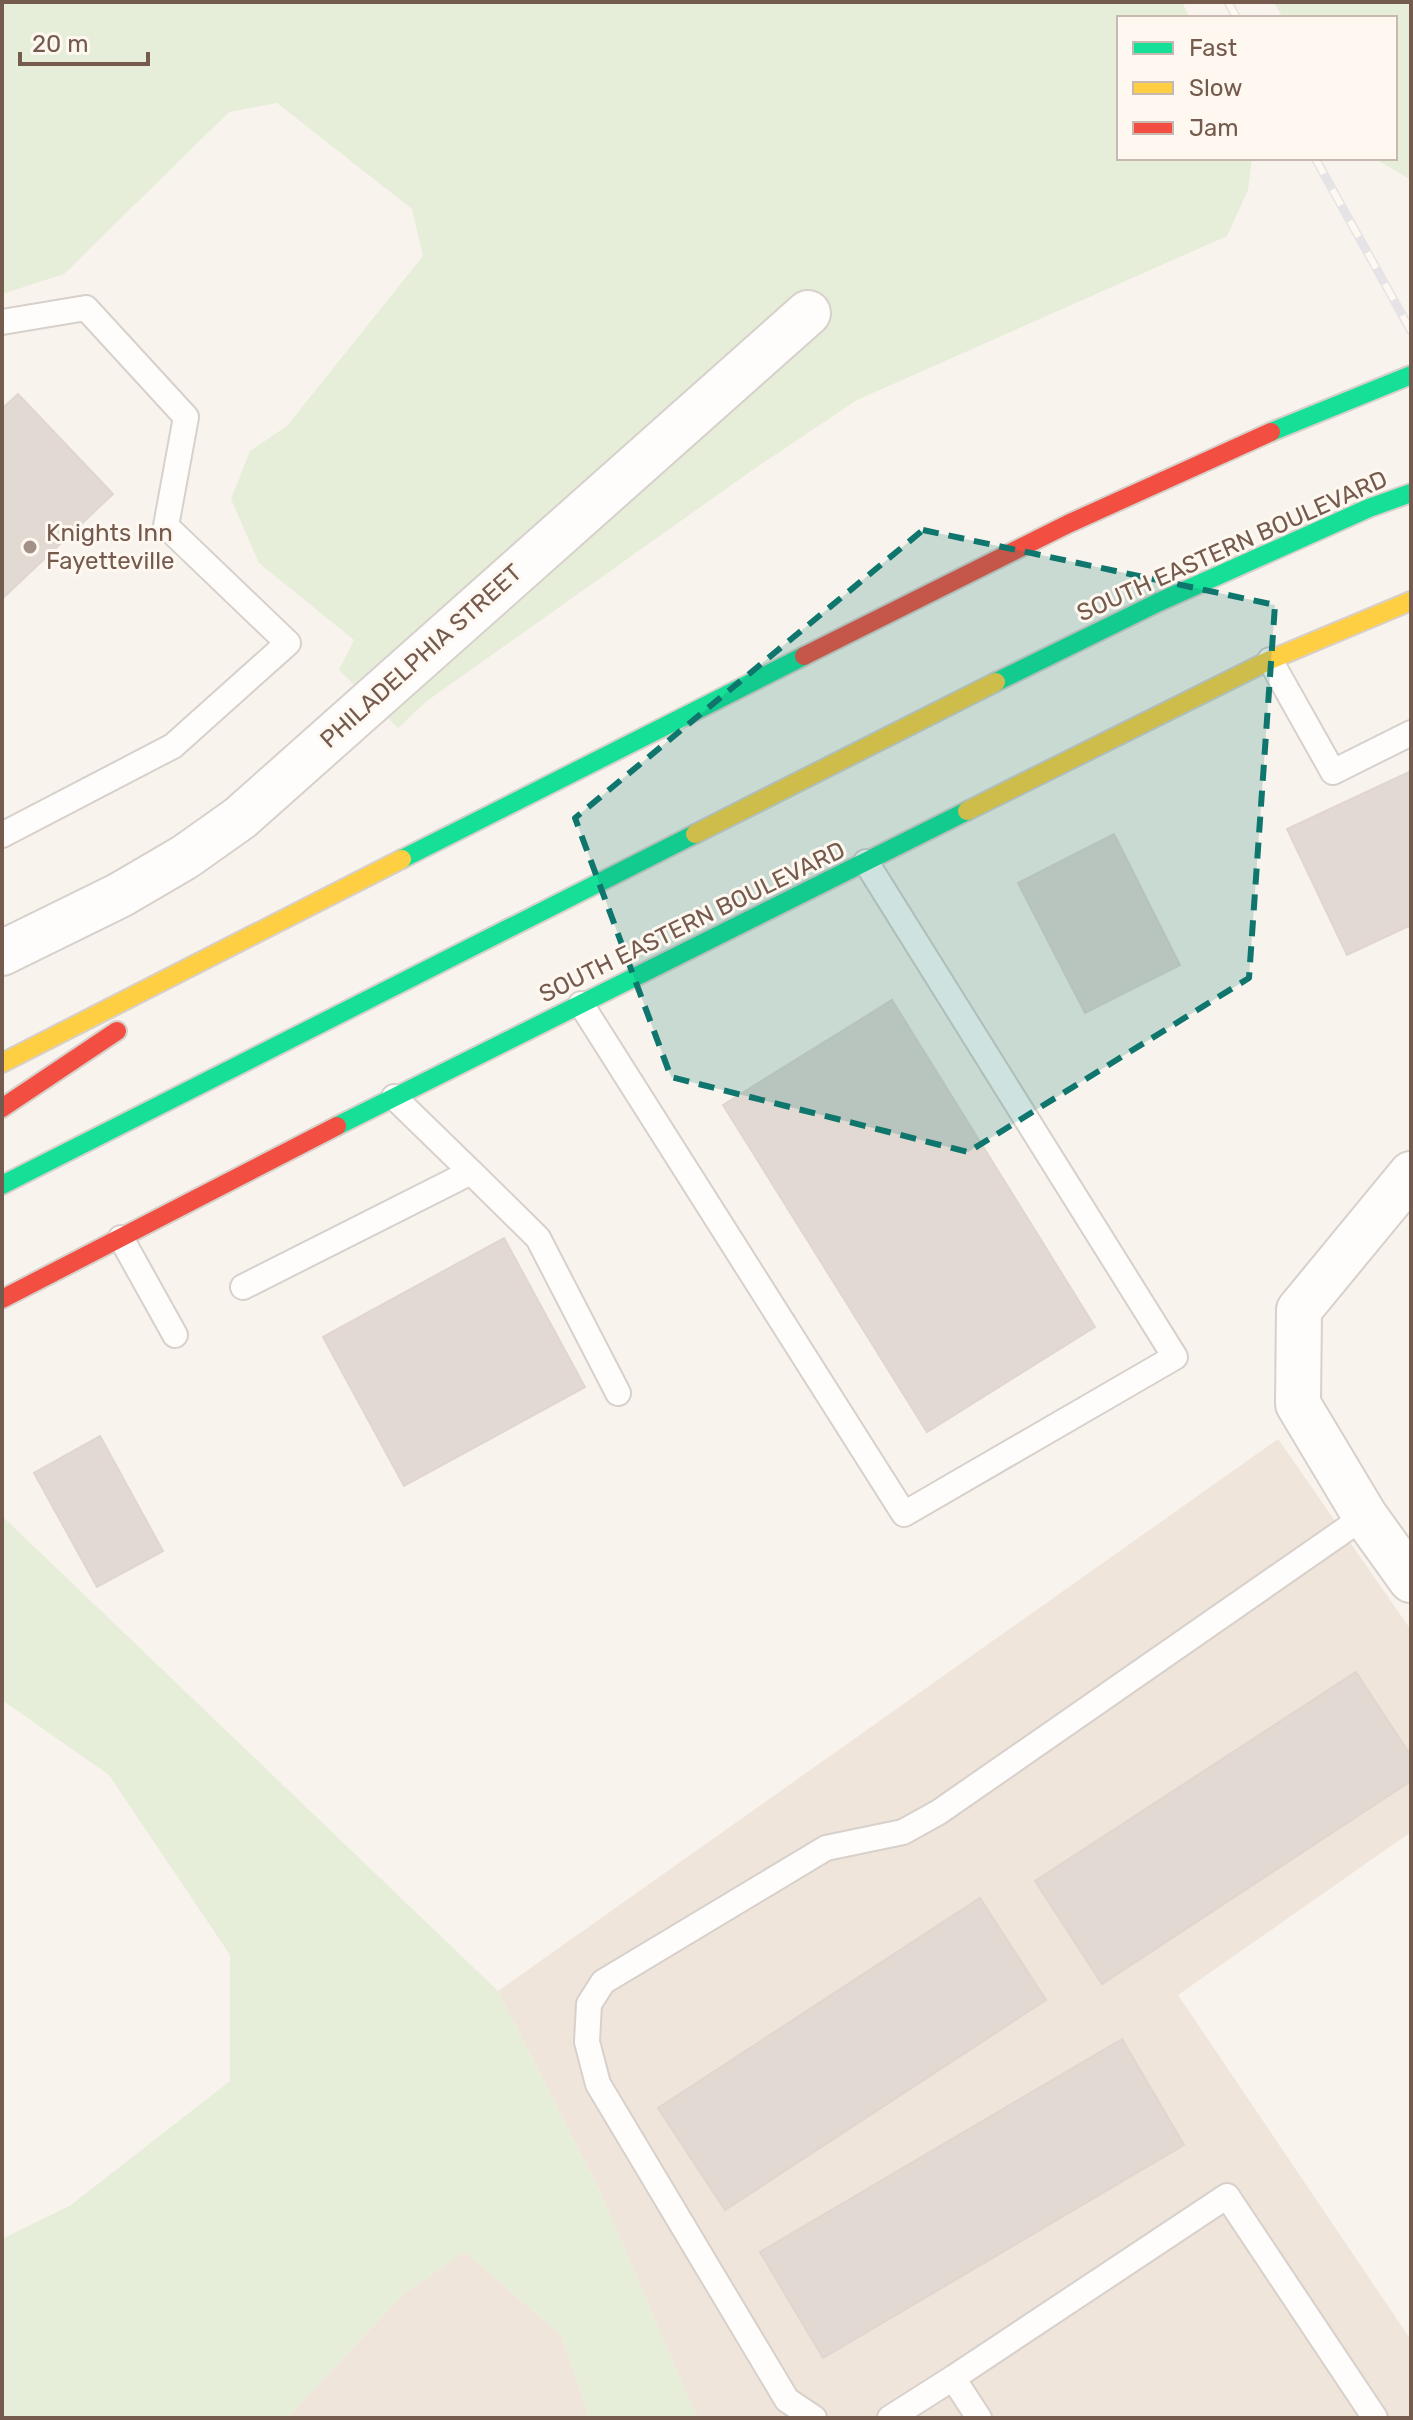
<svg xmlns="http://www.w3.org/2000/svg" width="1413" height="2420" viewBox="0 0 1413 2420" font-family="Rubik,sans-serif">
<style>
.residential{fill:#f0e5db}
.green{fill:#e6eed9}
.building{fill:#e2d9d2;stroke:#e0d6cf;stroke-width:2}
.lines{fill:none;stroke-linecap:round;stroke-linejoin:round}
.lane-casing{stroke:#d7d0cb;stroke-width:28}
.street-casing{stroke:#d7d0cb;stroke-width:48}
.fast-casing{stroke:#d7d0ca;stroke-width:22}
.slow-casing{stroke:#d7d0ca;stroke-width:22}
.jam-casing{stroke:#d7d0ca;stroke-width:22}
.lane{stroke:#fefdfc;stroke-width:24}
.street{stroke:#fefdfc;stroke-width:44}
.fast{stroke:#16e098;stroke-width:18}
.slow{stroke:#ffcf43;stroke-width:18}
.jam{stroke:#f24e42;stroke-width:18}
.rail-casing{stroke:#e5e3e5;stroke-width:9}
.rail{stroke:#fef8f0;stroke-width:6;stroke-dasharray:18;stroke-linecap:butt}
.marked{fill:#0f766e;fill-opacity:0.2;stroke:#0f766e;stroke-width:6;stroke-dasharray:16 10;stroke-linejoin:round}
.poi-dot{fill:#a39086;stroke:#fef8f0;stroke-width:3}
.labels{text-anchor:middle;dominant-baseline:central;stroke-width:6;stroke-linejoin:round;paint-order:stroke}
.poi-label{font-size:24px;fill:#755a4e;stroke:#fef8f0;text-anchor:start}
.street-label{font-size:24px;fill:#755a4e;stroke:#fef8f0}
</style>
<rect width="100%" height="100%" fill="#f8f3ed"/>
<g class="residential">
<polygon points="1278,1439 1411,1630 1411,1832 1178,1995 1411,2340 1411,2418 697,2418 601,2194 498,1991"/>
<polygon points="465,2252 561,2335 590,2418 287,2418 403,2294"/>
</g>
<g class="green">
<polygon points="2,2 1182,2 1190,18 1119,18 1119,158 1252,158 1248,190 1227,236 857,400 754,469 427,701 398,728 339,670 354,640 259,563 231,499 250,451 287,426 423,256 412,209 277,103 229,112 64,274 2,294"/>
<polygon points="1274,2 1411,2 1411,180 1374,158 1395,158 1395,18 1283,18"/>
<polygon points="2,1516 498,1991 601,2194 697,2418 590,2418 561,2335 465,2252 403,2294 287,2418 2,2418 2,2239 71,2205 230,2081 230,1955 109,1775 2,1700"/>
</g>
<g class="building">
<polygon points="18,394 113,494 2,599 2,409"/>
<polygon points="1411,771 1411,925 1347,955 1287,829"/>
<polygon points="1114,834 1180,965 1085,1013 1018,883"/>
<polygon points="892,1000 1095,1327 927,1432 723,1105"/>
<polygon points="504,1238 585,1387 404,1486 323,1337"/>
<polygon points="100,1436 163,1551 97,1587 34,1473"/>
<polygon points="1356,1672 1411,1756 1411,1781 1102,1984 1035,1881"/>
<polygon points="980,1898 1046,2000 725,2210 658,2108"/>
<polygon points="1122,2039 1184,2145 823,2358 760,2252"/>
</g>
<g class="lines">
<defs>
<g id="lane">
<polyline points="2,322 86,308 186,417 166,526 288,643 173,746 2,835"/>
<polyline points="1270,660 1333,772 1411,733"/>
<polyline points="581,1004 904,1514 1175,1357 866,862"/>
<polyline points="471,1172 538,1238 618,1393"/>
<polyline points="121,1238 175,1335"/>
<polyline points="243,1287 471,1172 394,1097"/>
<polyline points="814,2418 787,2400 598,2084 587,2042 589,2004 603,1982 826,1848 903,1832 939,1812 1365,1516"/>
<polyline points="890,2418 953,2378"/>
<polyline points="979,2418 953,2378 1227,2196 1375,2418"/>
</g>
<g id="street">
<polyline points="2,953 120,895 185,857 240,818 808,313"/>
<polyline points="1411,1174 1299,1310 1298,1404 1365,1516 1411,1580"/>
</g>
<g id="fast">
<polyline points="1271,432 1411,375"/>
<polyline points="996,682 1159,602 1369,508 1411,493"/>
<polyline points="402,859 804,656"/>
<polyline points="337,1126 967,811"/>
<polyline points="2,1185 695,834"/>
</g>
<g id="slow">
<polyline points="967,811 1270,660 1411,601"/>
<polyline points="695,834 996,682"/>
<polyline points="2,1063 402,859"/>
</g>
<g id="jam">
<polyline points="804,656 1068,524 1271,432"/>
<polyline points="2,1108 117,1031"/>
<polyline points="2,1299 337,1126"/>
</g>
</defs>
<use href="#lane" class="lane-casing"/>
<use href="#street" class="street-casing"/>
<use href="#fast" class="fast-casing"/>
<use href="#slow" class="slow-casing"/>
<use href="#jam" class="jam-casing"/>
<use href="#lane" class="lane"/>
<use href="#street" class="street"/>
<use href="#fast" class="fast"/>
<use href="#slow" class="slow"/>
<use href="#jam" class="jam"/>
<defs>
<g id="rail">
<polyline points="1228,2 1237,18"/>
<polyline points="1315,158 1411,331"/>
</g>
</defs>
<use href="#rail" class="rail-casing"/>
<use href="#rail" class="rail"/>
</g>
<path class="marked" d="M923,530L1275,605L1249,978L968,1152L671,1077L575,818Z"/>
<circle class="poi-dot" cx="30" cy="547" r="8"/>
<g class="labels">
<g class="poi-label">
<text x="46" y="533">Knights Inn<tspan x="46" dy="28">Fayetteville</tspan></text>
</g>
<g class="street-label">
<text transform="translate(1232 546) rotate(-24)">SOUTH EASTERN BOULEVARD</text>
<text transform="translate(421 656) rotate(-42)">PHILADELPHIA STREET</text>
<text transform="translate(692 922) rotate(-26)">SOUTH EASTERN BOULEVARD</text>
</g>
</g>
<rect width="1413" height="2420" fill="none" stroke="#755a4e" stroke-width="8"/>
<rect x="1117" y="16" width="280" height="144" fill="#fef8f0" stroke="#c7b9af" stroke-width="2"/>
<rect x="1133" y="42" width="40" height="12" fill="#16e098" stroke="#c7b9af" stroke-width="2"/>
<text x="1189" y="56" font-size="24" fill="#755a4e">Fast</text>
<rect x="1133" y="82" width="40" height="12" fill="#ffcf43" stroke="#c7b9af" stroke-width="2"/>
<text x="1189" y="96" font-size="24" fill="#755a4e">Slow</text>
<rect x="1133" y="122" width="40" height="12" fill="#f24e42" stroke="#c7b9af" stroke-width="2"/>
<text x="1189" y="136" font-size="24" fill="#755a4e">Jam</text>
<path d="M20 52v12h128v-12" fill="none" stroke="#755a4e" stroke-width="4"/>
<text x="32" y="52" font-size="24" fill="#755a4e" stroke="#fef8f0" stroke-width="6" paint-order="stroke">20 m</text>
</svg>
